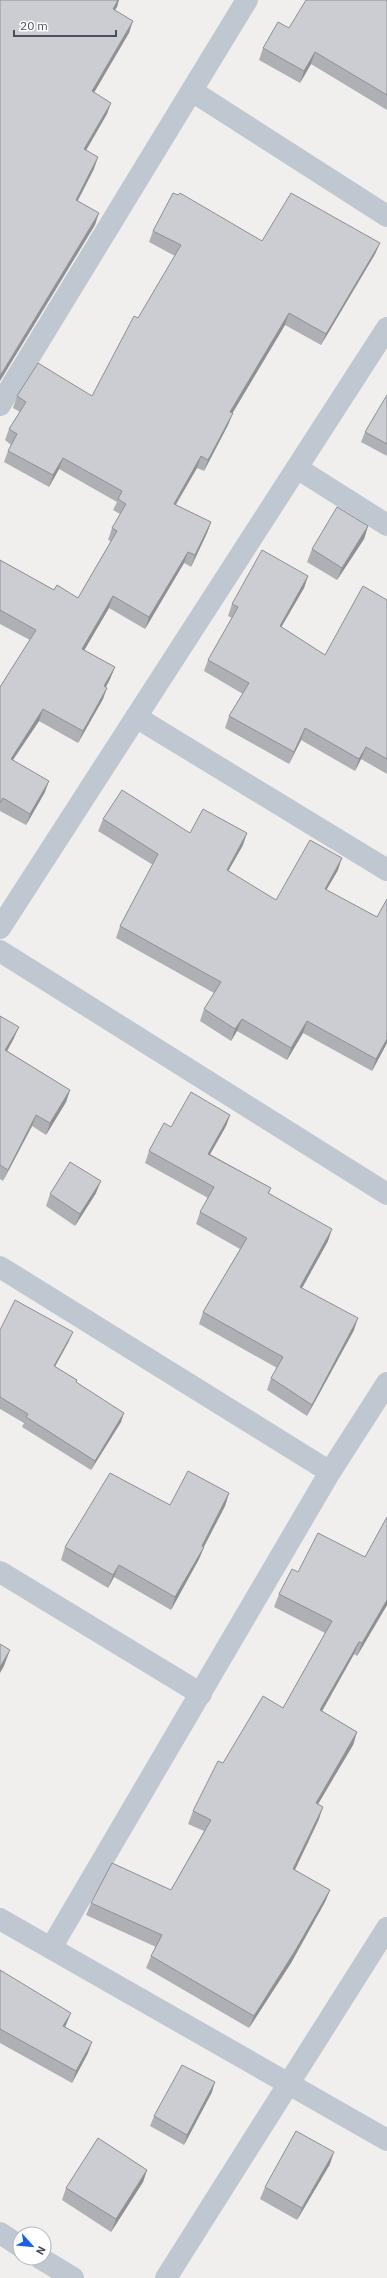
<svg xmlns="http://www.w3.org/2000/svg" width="387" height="2278" viewBox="0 0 387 2278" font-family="'IBM Plex Sans',sans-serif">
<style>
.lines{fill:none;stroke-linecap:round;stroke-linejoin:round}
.street{stroke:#bfc7d1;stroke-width:22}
.wall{fill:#afb0b5}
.shaded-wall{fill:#8e9094}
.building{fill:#cbcdd3;stroke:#8e9094}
</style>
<rect width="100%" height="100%" fill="#f1efee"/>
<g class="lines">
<g class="street">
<polyline points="192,91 387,216"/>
<polyline points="0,405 247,0"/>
<polyline points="297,468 387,525"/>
<polyline points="136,717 387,870"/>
<polyline points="0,928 387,328"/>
<polyline points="0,951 387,1194"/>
<polyline points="0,1267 330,1472"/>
<polyline points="0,1572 201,1694"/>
<polyline points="0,1919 387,2140"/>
<polyline points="51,1948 330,1472 387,1383"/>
<polyline points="0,2233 20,2246"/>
<polyline points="40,2258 73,2278"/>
<polyline points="166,2278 387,1928"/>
</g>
</g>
<g class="wall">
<polygon points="387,0 387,110 311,64 300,83 259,60 263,48 289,28"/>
<polygon points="153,231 262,241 380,243 375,254 321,345 285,325 232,413 228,425 204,471 197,468 176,505 211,522 207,533 191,567 184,563 145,629 109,608 84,650 115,667 110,679 106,687 103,699 78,743 39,721 13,760 45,792 26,825 0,811 0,687 30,640 0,624 0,560 54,590 78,598 111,541 108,540 112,528 120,514 113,510 117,502 59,469 49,487 4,462 8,451 11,445 5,440 9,429 20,412 13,408 17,396 92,396 175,256 149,242"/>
<polygon points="387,395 387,456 361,442 365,432"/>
<polygon points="368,526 364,539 337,580 307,562 312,549"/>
<polygon points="308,576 304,588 281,627 325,655 387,600 387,774 361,759 355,771 301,740 289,764 225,728 229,716 243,694 204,671 208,660 232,618 228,616 232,604"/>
<polygon points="103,819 190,833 243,845 228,871 276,900 338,870 326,890 377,917 387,899 387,1043 372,1071 303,1033 287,1060 237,1031 231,1041 200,1021 204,1009 214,993 116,938 120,926 153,865 98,831"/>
<polygon points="0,1016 14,1038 7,1051 70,1090 66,1102 46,1135 32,1126 3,1181 0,1179"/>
<polygon points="230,1115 226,1126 210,1154 271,1188 269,1193 328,1241 302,1288 354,1330 307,1416 267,1390 271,1378 277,1368 199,1324 203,1312 240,1249 196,1224 200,1212 208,1198 145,1163 149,1151 171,1127"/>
<polygon points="96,1193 75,1226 46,1206 50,1194"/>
<polygon points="0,1330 69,1341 55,1367 77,1380 76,1382 121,1422 91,1470 22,1427 24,1423 0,1409"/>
<polygon points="229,1493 225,1506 204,1547 199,1559 171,1610 114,1577 108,1588 61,1560 65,1547 170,1505"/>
<polygon points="387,1517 387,1605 357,1656 354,1654 322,1711 357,1732 353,1745 318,1804 319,1819 295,1870 330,1890 325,1902 291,1963 249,2028 146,1968 151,1956 156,1947 86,1915 91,1903 171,1890 204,1831 188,1824 193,1811 223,1763 283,1708 325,1633 274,1607 279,1594 298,1572 365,1557"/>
<polygon points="0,1970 66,2025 65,2027 88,2053 72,2083 0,2043"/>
<polygon points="212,2092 184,2145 150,2126 154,2116"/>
<polygon points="330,2164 297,2220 260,2199 265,2187"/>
<polygon points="147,2170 143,2182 111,2232 62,2200 66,2188"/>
</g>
<g class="shaded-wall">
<polygon points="118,0 119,0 117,7 108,21 113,9"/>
<polygon points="133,21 129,33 88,103 92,91"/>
<polygon points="315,52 311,64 300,83 304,71"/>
<polygon points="111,103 107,114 80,161 84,149"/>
<polygon points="98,157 94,169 72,212 76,200"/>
<polygon points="99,213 95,225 0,381 0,376"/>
<polygon points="380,243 375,254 321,345 326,334"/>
<polygon points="289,313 285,325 226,424 230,412"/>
<polygon points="233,413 228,425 204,471 208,460"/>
<polygon points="201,456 197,468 169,515 174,504"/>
<polygon points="63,458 59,469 49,487 53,475"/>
<polygon points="211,522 207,533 191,567 195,555"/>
<polygon points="368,526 364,539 337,580 342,568"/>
<polygon points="188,552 184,563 145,629 149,617"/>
<polygon points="308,576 304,588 275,638 280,626"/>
<polygon points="113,596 109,608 78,661 82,649"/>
<polygon points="115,667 110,679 100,698 104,686"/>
<polygon points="107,688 103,699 78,743 83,731"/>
<polygon points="43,709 39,721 6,770 11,759"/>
<polygon points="305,728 301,740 289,764 294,752"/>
<polygon points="366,747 361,759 355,771 359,759"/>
<polygon points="49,781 45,792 26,825 30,814"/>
<polygon points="247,833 243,845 222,882 227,870"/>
<polygon points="342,858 338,870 320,901 325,889"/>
<polygon points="242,1019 237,1031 231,1041 235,1029"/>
<polygon points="307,1021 303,1033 287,1060 291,1048"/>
<polygon points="19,1027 14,1038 1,1062 5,1050"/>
<polygon points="387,1039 387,1043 372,1071 376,1059"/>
<polygon points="70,1090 66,1102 46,1135 50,1123"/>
<polygon points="36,1115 32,1126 3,1181 8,1170"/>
<polygon points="230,1115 226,1126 204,1165 208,1154"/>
<polygon points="101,1181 96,1193 75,1226 80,1214"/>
<polygon points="332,1229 328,1241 296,1299 300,1287"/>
<polygon points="358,1318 354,1330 307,1416 312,1405"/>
<polygon points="73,1332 69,1341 50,1375 54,1366"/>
<polygon points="124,1413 121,1422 91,1470 95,1461"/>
<polygon points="229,1493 225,1506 203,1548 204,1547 199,1559 171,1610 175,1597"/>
<polygon points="119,1565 114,1577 108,1588 113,1575"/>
<polygon points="387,1600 387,1605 357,1656 362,1643"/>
<polygon points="359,1642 354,1654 316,1722 320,1710"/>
<polygon points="10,1650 4,1666 0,1673 0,1667"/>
<polygon points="357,1732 353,1745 311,1816 316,1803"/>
<polygon points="323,1807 319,1819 289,1882 293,1869"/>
<polygon points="330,1890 325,1902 291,1963 249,2028 254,2016"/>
<polygon points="71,2013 66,2025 59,2038 63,2026"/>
<polygon points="92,2042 88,2053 72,2083 76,2071"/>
<polygon points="215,2082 212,2092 184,2145 187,2135"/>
<polygon points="334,2152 330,2164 297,2220 302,2208"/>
<polygon points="147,2170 143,2182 111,2232 116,2219"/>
</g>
<g class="building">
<polygon points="0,0 118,0 113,9 133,21 92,91 111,103 84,149 98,157 76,200 99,213 0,376"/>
<polygon points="306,0 387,0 387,95 315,52 304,71 263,48 278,22 289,28"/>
<polygon points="173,193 178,195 180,193 262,241 291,193 380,243 326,334 289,313 230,412 233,413 208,460 201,456 174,504 211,522 195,555 188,552 149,617 113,596 82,649 115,667 104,686 107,688 83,731 43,709 11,759 49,781 30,814 3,798 0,803 0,687 36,630 0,610 0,560 54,590 57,585 78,598 117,531 112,528 126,504 118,499 122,491 63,458 53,475 8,451 17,434 9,429 26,402 17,396 38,363 92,396 134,316 138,318 181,245 153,231"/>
<polygon points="387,395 387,444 365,432"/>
<polygon points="337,507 368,526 342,568 312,549"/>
<polygon points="262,550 308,576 280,626 325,655 363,586 387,600 387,759 366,747 359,759 305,728 294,752 229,716 249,683 208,660 238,607 232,604"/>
<polygon points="122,790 190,833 203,809 247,833 227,870 276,900 310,840 342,858 325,889 377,917 387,899 387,1039 376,1059 307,1021 291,1048 242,1019 235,1029 204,1009 221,982 120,926 158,854 103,819"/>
<polygon points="0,1016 19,1027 5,1050 70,1090 50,1123 36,1115 8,1170 0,1165"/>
<polygon points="191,1092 230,1115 208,1154 271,1188 268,1193 332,1229 300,1287 358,1318 312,1405 271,1378 283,1357 203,1312 247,1238 200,1212 214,1187 149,1151 164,1123 171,1127"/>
<polygon points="70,1162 101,1181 80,1214 50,1194"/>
<polygon points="15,1300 73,1332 54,1366 77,1380 76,1382 124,1413 95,1461 26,1417 28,1414 0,1397 0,1330"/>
<polygon points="188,1471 229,1493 202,1546 204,1547 175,1597 119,1565 113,1575 65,1547 110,1473 170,1505"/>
<polygon points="387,1517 387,1600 362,1643 359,1642 320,1710 357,1732 316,1803 323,1807 293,1869 330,1890 295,1951 254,2016 151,1956 162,1935 91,1903 112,1863 171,1890 211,1820 193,1811 218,1761 223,1763 263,1696 283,1708 332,1621 279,1594 292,1569 298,1572 318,1533 365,1557"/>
<polygon points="0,1644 10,1650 0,1667"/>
<polygon points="0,1970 71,2013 63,2026 92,2042 76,2071 0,2029"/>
<polygon points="182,2065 215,2082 187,2135 154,2116"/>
<polygon points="296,2131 334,2152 302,2208 265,2187"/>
<polygon points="98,2138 147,2170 116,2219 66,2188"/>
</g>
<g transform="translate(32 2246) rotate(117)"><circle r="19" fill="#ffffff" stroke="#b5b9be"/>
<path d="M0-3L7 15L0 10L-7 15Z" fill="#1960e0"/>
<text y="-6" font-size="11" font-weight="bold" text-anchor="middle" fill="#47505c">N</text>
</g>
<path d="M14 30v6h102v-6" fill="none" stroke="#47505c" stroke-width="2"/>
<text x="20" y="30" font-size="12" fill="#47505c" stroke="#ffffff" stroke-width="3" paint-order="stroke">20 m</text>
</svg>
